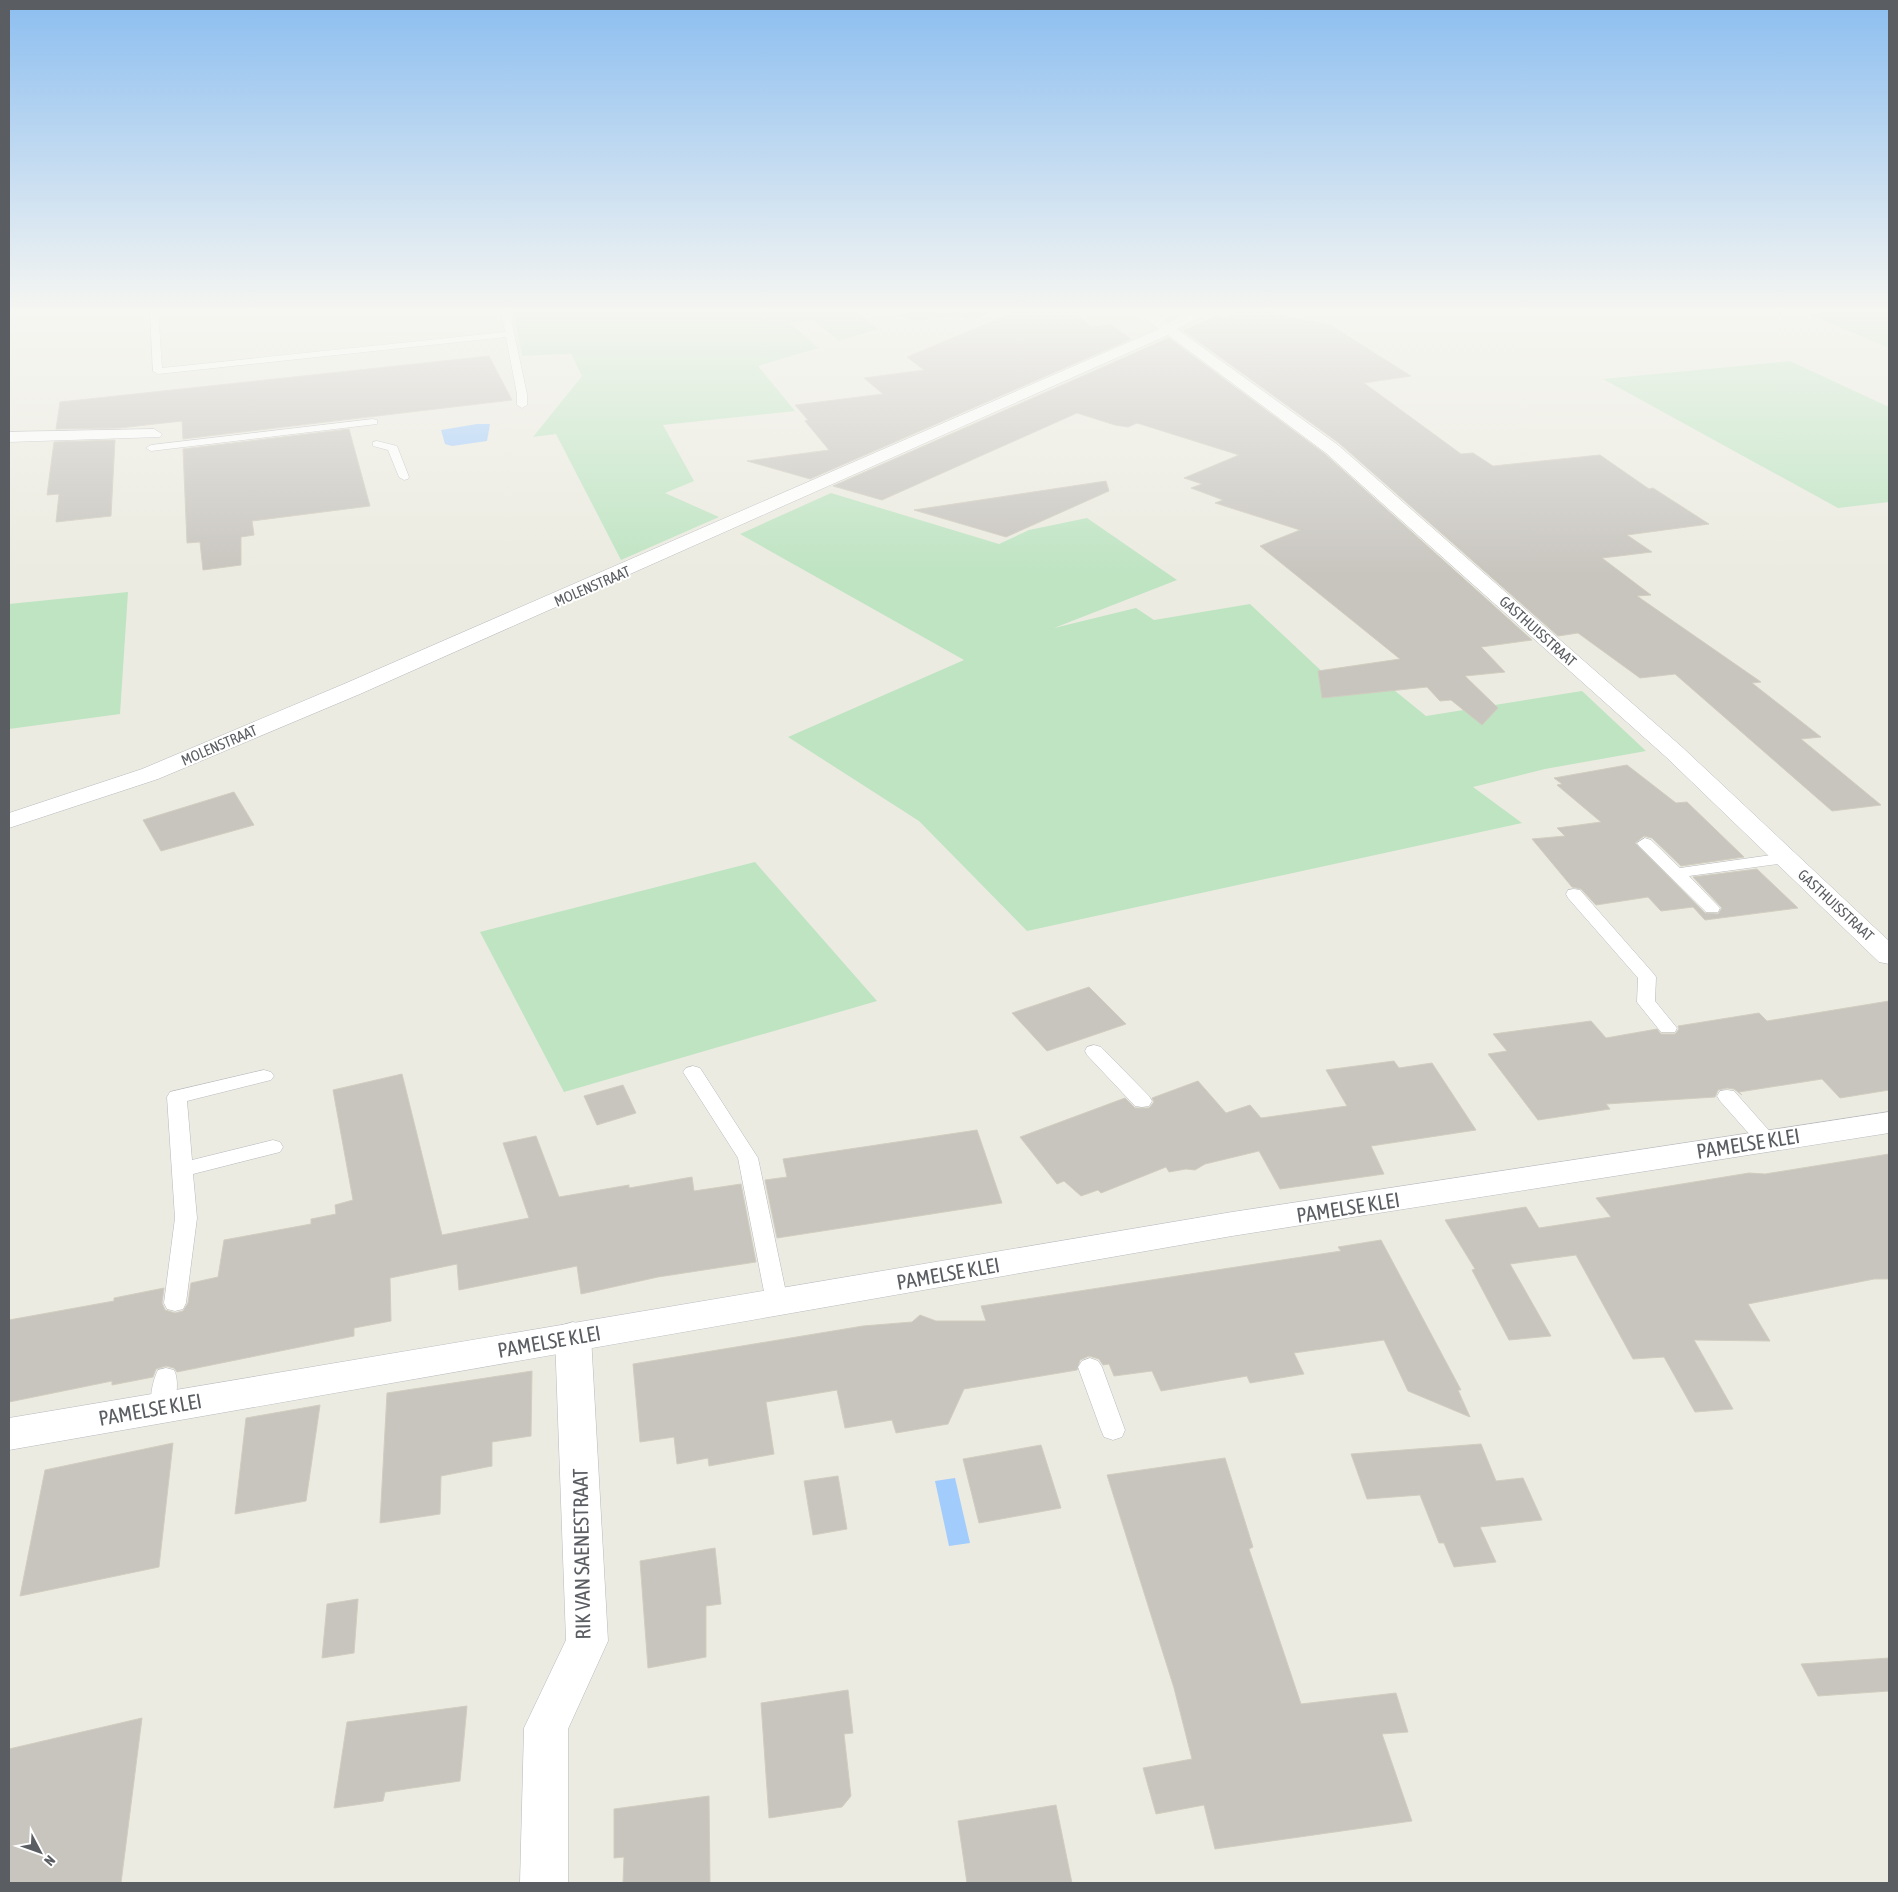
<svg xmlns="http://www.w3.org/2000/svg" width="1898" height="1892" viewBox="0 0 1898 1892" font-family="'Asap Condensed',sans-serif">
<style>
.green{fill:#bee4c2}
.water{fill:#a2ccfc}
.building{fill:#c8c5bf;stroke:#d1cdc0}
.lines{fill:none;stroke-linecap:round;stroke-linejoin:round}
.lane-casing{stroke:#b7b9be;stroke-width:1}
.street-casing{stroke:#b7b9be;stroke-width:1}
.secondary-casing{stroke:#b7bac0;stroke-width:1}
.lane{fill:#fff;fill-rule:evenodd}
.street{fill:#fff;fill-rule:evenodd}
.secondary{fill:#fff;fill-rule:evenodd}
.labels{text-anchor:middle;dominant-baseline:central;stroke-width:4;stroke-linejoin:round;paint-order:stroke}
.far-street-label{font-size:15px;fill:#5a5d62;stroke:#fff}
.near-street-label{font-size:21px;fill:#5a5d62;stroke:#fff}
</style>
<rect width="100%" height="100%" fill="#ecebe1"/>
<g class="green">
<polygon points="513,310 854,310 878,329 839,341 813,320 790,323 819,348 758,366 795,411 663,425 694,481 665,493 719,517 621,560 556,434 533,437 582,376 571,354 522,356"/>
<polygon points="924,310 976,310 990,313 972,320 958,316 916,321 896,315"/>
<polygon points="1821,310 1889,310 1889,348 1811,315 1826,312"/>
<polygon points="1790,361 1889,407 1889,502 1838,508 1603,379"/>
<polygon points="831,493 999,544 1029,530 1087,518 1177,580 1054,628 1136,608 1154,620 1250,604 1330,679 1373,673 1426,716 1582,691 1646,751 1545,769 1473,787 1522,823 1027,931 919,821 788,737 964,660 740,534"/>
<polygon points="128,592 120,714 9,729 9,604"/>
<polygon points="755,862 877,1001 564,1092 480,932"/>
</g>
<g class="water">
<polygon points="477,424 490,424 487,441 452,446 445,444 441,430"/>
<polygon points="955,1478 970,1543 949,1546 935,1481"/>
</g>
<g class="building">
<polygon points="1020,310 1025,313 1071,310 1091,327 1111,325 1131,339 810,479 747,461 829,450 805,421 808,420 795,405 883,394 864,378 924,370 907,357"/>
<polygon points="1242,310 1253,310 1330,325 1411,376 1364,383 1461,454 1473,453 1493,466 1600,455 1649,489 1653,488 1709,524 1627,535 1652,552 1602,558 1651,595 1637,596 1761,682 1752,683 1821,737 1801,739 1881,805 1832,811 1675,674 1640,678 1578,633 1558,636 1339,443 1184,331 1216,316 1226,318"/>
<polygon points="1169,338 1325,454 1532,640 1481,647 1505,672 1465,676 1498,708 1482,725 1451,700 1440,701 1427,687 1322,698 1318,671 1400,659 1260,546 1300,530 1215,503 1223,500 1191,488 1202,484 1184,478 1239,455 1137,423 1128,427 1115,425 1077,413 882,500 833,486"/>
<polygon points="489,356 512,400 183,439 182,421 119,428 56,429 60,402"/>
<polygon points="349,429 370,506 252,521 254,535 241,537 241,565 203,570 200,542 187,543 183,449"/>
<polygon points="115,440 111,516 56,522 59,494 47,495 54,442"/>
<polygon points="1106,481 1109,491 1006,537 914,510"/>
<polygon points="1627,765 1676,803 1687,802 1744,857 1681,866 1652,838 1644,836 1635,843 1705,913 1718,914 1722,908 1693,877 1757,869 1798,908 1705,920 1693,907 1661,911 1648,897 1596,905 1581,889 1572,887 1532,839 1565,836 1557,828 1601,822 1557,785 1562,784 1554,778"/>
<polygon points="234,792 254,825 161,851 143,820"/>
<polygon points="1089,987 1126,1024 1047,1051 1012,1013"/>
<polygon points="1889,1001 1889,1090 1840,1098 1822,1079 1739,1092 1742,1095 1734,1089 1727,1088 1718,1090 1715,1097 1606,1104 1610,1109 1538,1120 1488,1054 1507,1051 1493,1034 1591,1021 1606,1038 1657,1029 1661,1034 1675,1034 1679,1029 1678,1026 1759,1013 1767,1021"/>
<polygon points="1394,1061 1399,1068 1432,1063 1476,1130 1371,1146 1384,1174 1280,1189 1259,1151 1205,1164 1195,1170 1186,1169 1169,1172 1166,1167 1101,1193 1098,1190 1081,1196 1064,1181 1057,1184 1020,1137 1125,1098 1135,1108 1149,1108 1154,1102 1152,1098 1198,1081 1226,1113 1250,1105 1261,1118 1347,1106 1326,1070"/>
<polygon points="402,1074 442,1235 529,1218 503,1143 536,1136 559,1197 629,1185 629,1188 692,1177 694,1191 741,1184 756,1262 658,1277 581,1294 577,1266 459,1290 457,1264 390,1278 391,1321 354,1328 354,1336 177,1372 174,1368 166,1366 156,1369 153,1377 112,1385 112,1381 9,1402 9,1320 114,1301 114,1298 164,1288 162,1303 165,1310 175,1313 183,1311 188,1303 191,1283 218,1277 224,1240 311,1224 311,1219 336,1214 335,1205 353,1200 333,1090"/>
<polygon points="623,1085 636,1113 597,1125 584,1096"/>
<polygon points="977,1130 1002,1203 777,1238 765,1180 787,1177 783,1159"/>
<polygon points="1889,1154 1889,1279 1874,1279 1748,1304 1770,1341 1694,1340 1733,1409 1695,1412 1664,1357 1633,1359 1576,1255 1510,1264 1551,1336 1509,1340 1472,1270 1475,1269 1445,1220 1526,1207 1539,1228 1611,1217 1596,1198 1749,1173 1765,1174"/>
<polygon points="1381,1240 1461,1390 1458,1390 1470,1417 1408,1391 1384,1340 1294,1353 1304,1374 1250,1383 1247,1376 1161,1391 1152,1371 1114,1376 1109,1364 1103,1365 1099,1359 1089,1356 1080,1360 1077,1370 964,1389 948,1424 896,1433 892,1420 845,1428 837,1390 766,1402 774,1454 709,1466 708,1458 677,1464 674,1437 640,1442 633,1364 863,1326 912,1322 920,1315 936,1321 986,1321 981,1306 1341,1251 1338,1247"/>
<polygon points="532,1371 531,1436 492,1442 492,1466 441,1476 440,1514 380,1523 387,1393"/>
<polygon points="320,1405 306,1501 235,1514 246,1418"/>
<polygon points="173,1443 159,1567 20,1596 45,1470"/>
<polygon points="1481,1444 1496,1481 1523,1478 1542,1520 1480,1527 1496,1562 1454,1567 1444,1543 1439,1543 1420,1495 1367,1499 1351,1454"/>
<polygon points="1041,1445 1061,1508 979,1523 963,1459"/>
<polygon points="1225,1458 1253,1547 1249,1549 1301,1704 1396,1693 1408,1732 1382,1734 1412,1821 1215,1849 1204,1805 1156,1814 1143,1768 1192,1759 1174,1688 1107,1475"/>
<polygon points="838,1476 847,1529 813,1535 804,1481"/>
<polygon points="715,1548 721,1604 706,1606 706,1657 648,1668 640,1561"/>
<polygon points="358,1599 354,1653 322,1658 327,1604"/>
<polygon points="1889,1658 1889,1691 1818,1696 1801,1664"/>
<polygon points="848,1690 853,1733 844,1734 851,1796 842,1807 769,1818 761,1703"/>
<polygon points="467,1706 460,1781 385,1792 383,1801 334,1808 347,1722"/>
<polygon points="142,1718 121,1883 9,1883 9,1749"/>
<polygon points="709,1796 710,1883 623,1883 624,1857 614,1858 614,1809"/>
<polygon points="1056,1805 1072,1883 967,1883 958,1821"/>
</g>
<g class="lines">
<defs>
<g id="lane">
<polygon points="150,310 158,310 162,368 505,332 501,310 509,310 527,394 527,405 522,408 517,405 517,394 506,337 158,374 153,371"/>
<polygon points="373,419 377,420 377,424 151,451 146,448 151,445"/>
<polygon points="377,441 397,446 409,477 408,479 404,480 399,477 388,450 373,446 373,442"/>
<polygon points="1645,838 1651,840 1680,868 1785,853 1793,858 1785,863 1689,876 1720,908 1718,912 1706,912 1639,846 1637,843"/>
<polygon points="1574,889 1580,890 1653,973 1656,977 1655,1001 1677,1028 1675,1032 1661,1032 1640,1006 1637,1002 1638,978 1568,898 1566,894 1568,890"/>
<polygon points="1094,1045 1101,1047 1149,1096 1152,1101 1149,1106 1142,1107 1135,1106 1087,1055 1085,1051 1087,1047"/>
<polygon points="693,1066 700,1068 758,1158 788,1302 785,1308 777,1310 769,1308 766,1302 738,1158 683,1072 686,1068"/>
<polygon points="264,1070 271,1072 274,1076 271,1080 187,1101 192,1160 273,1140 280,1142 283,1147 280,1152 193,1174 197,1218 186,1303 183,1309 175,1311 167,1309 164,1303 175,1218 167,1097 170,1092"/>
<polygon points="1727,1090 1734,1091 1773,1135 1776,1140 1773,1145 1766,1147 1759,1145 1720,1101 1717,1096 1720,1091"/>
<polygon points="1090,1358 1098,1361 1102,1367 1125,1430 1122,1437 1113,1440 1104,1437 1101,1430 1078,1367 1082,1361"/>
<path d="M166,1368L174,1370C180,1382 176,1402 170,1414L162,1417L154,1414C148,1402 152,1382 158,1370Z"/>
</g>
<g id="street">
<polygon points="1135,310 1151,310 1168,323 1195,310 1214,310 1177,329 1338,445 1682,747 1889,941 1889,964 1879,962 1666,757 1326,453 1168,335 360,694 158,779 9,828 9,813 142,769 344,684 1159,329"/>
<polygon points="154,429 162,434 160,437 9,442 9,432"/>
<polygon points="573,1322 586,1326 591,1336 608,1641 568,1729 568,1883 520,1883 524,1728 566,1640 555,1336 560,1326"/>
</g>
<polygon id="secondary" points="1889,1112 1889,1133 1232,1236 9,1450 9,1418 1232,1212"/>
</defs>
<use href="#lane" class="lane-casing"/>
<use href="#street" class="street-casing"/>
<use href="#secondary" class="secondary-casing"/>
<use href="#lane" class="lane"/>
<use href="#street" class="street"/>
<use href="#secondary" class="secondary"/>
</g>
<linearGradient id="sky" x2="0" y2="1"><stop stop-color="#8cbef0"/><stop offset="0.54" stop-color="#f6f6f2"/><stop offset="1" stop-color="#f6f6f2" stop-opacity="0"/></linearGradient>
<rect width="1898" height="575" fill="url(#sky)"/>
<g class="labels">
<g class="far-street-label">
<text transform="translate(592 586) rotate(-23)">MOLENSTRAAT</text>
<text transform="translate(1538 631) rotate(42)">GASTHUISSTRAAT</text>
<text transform="translate(219 745) rotate(-23)">MOLENSTRAAT</text>
<text transform="translate(1836 905) rotate(43)">GASTHUISSTRAAT</text>
</g>
<g class="near-street-label">
<text transform="translate(1748 1143) rotate(-9)">PAMELSE KLEI</text>
<text transform="translate(1348 1207) rotate(-9)">PAMELSE KLEI</text>
<text transform="translate(948 1273) rotate(-10)">PAMELSE KLEI</text>
<text transform="translate(549 1341) rotate(-10)">PAMELSE KLEI</text>
<text transform="translate(150 1409) rotate(-10)">PAMELSE KLEI</text>
<text transform="translate(581 1554) rotate(-91)">RIK VAN SAENESTRAAT</text>
</g>
</g>
<rect width="1898" height="1892" fill="none" stroke="#5a5d62" stroke-width="20"/>
<g transform="translate(40 1852) rotate(131)" stroke="#ffffff" stroke-width="4" paint-order="stroke">
<path d="M0-4L9 19L0 12L-9 19Z" fill="#5a5d62"/>
<text y="-8" font-size="14" font-weight="bold" text-anchor="middle" fill="#5a5d62">N</text>
</g>
</svg>
